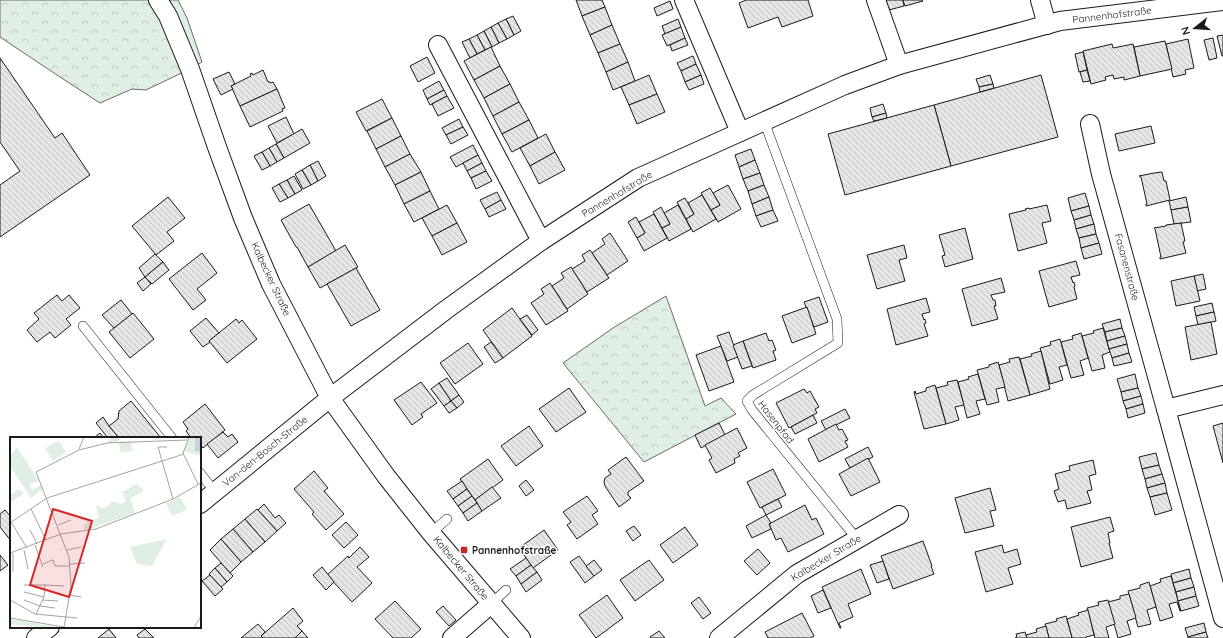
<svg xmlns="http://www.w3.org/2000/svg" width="1223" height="638" viewBox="0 0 1223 638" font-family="Quicksand,sans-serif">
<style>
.grass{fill:#e0efe3;stroke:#6a6a6a}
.forest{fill:url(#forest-crowns);stroke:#6a6a6a}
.building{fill:url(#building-back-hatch);stroke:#1a1a1a}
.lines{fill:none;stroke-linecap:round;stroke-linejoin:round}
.lane-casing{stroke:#1a1a1a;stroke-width:10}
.street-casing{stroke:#1a1a1a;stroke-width:20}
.lane{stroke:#fff;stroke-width:9}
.street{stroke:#fff;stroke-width:18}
.poi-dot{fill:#c62828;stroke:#fff;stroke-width:1.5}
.labels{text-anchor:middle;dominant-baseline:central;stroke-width:3;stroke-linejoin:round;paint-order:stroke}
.street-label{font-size:10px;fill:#1a1a1a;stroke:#fff}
.poi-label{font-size:10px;font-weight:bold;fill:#1a1a1a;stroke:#fff;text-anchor:start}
.inset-road{fill:none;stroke:#a3a3a3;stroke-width:1}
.view{fill:#d62828;fill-opacity:0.15;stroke:#d62828;stroke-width:2}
.inset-edge{fill:none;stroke:#1a1a1a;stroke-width:2}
</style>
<defs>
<pattern id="forest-crowns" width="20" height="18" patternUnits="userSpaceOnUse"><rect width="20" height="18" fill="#e0efe3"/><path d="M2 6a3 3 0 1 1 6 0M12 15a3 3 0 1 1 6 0" fill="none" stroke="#c0ccc2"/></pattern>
<pattern id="building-back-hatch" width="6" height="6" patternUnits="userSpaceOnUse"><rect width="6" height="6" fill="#e6e6e6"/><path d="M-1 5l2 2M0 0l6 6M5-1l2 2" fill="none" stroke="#c5c5c5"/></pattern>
</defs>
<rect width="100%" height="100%" fill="#fff"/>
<polygon class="grass" points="158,0 178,0 187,18 202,62 190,69"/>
<g class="forest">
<polygon points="0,0 158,0 190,69 146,90 132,89 100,103 60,77 0,37"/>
<polygon points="666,296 705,406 721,398 736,414 644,462 563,363 613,328"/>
</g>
<g class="building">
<polygon points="576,0 602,0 605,7 582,16"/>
<polygon points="746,0 808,0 813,16 782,27 778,17 748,28 739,3"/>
<polygon points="886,0 903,0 904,6 889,10"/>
<polygon points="903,0 922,0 923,1 905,6"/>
<polygon points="670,1 673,9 657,16 654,8"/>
<polygon points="605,7 612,25 590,35 582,16"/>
<polygon points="513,16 521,31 514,35 506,19"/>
<polygon points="506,19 514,35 507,39 498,23"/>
<polygon points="678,19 681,27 665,34 662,26"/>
<polygon points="498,23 507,39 499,43 491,27"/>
<polygon points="612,25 620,44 598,53 590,35"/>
<polygon points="491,27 499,43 492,47 484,31"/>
<polygon points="681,27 685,38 667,46 662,35"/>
<polygon points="484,31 492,47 485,50 477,35"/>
<polygon points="477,35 485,50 477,54 469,39"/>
<polygon points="1223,35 1223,56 1222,56 1217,36"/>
<polygon points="685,38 688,45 672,51 670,45"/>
<polygon points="1213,38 1217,58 1209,60 1204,40"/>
<polygon points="469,39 477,54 470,58 462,42"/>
<polygon points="1188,39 1194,68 1185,70 1186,74 1173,77 1166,44"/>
<polygon points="1165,41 1172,69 1140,76 1134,47"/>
<polygon points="620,44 628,62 606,72 598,53"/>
<polygon points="1112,44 1113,48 1133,44 1140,76 1124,80 1124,77 1114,79 1113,75 1105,77 1106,80 1091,84 1083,51"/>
<polygon points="491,47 500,66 474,80 464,61"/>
<polygon points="1083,52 1087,70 1079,72 1075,54"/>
<polygon points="693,56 696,64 681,71 677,63"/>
<polygon points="427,57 435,73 418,82 410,66"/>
<polygon points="0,58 55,138 62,133 90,175 0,237 0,185 20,171 0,142"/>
<polygon points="628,62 635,81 613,90 606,72"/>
<polygon points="696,64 701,75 685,82 681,71"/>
<polygon points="500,66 510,84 484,98 474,80"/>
<polygon points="263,70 268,82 270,82 271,83 273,82 277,89 240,106 231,86 251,76 250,74 252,73 253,75"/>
<polygon points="1087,70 1090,81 1083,82 1080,72"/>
<polygon points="229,72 235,84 231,86 233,89 221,95 213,79"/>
<polygon points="649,75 657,94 629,105 621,87"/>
<polygon points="701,75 704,84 689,90 685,82"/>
<polygon points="990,75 993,84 979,87 976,79"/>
<polygon points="1041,75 1058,137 951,166 934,105"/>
<polygon points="439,81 444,90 427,99 423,90"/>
<polygon points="510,84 519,102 493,116 484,98"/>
<polygon points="993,84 994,88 980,92 979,87"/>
<polygon points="277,89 285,108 282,109 283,111 250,127 240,106"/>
<polygon points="444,90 447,96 430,105 427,99"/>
<polygon points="657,94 665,112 637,124 629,105"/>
<polygon points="447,96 454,108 438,116 432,104"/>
<polygon points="382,99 392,118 366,131 356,112"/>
<polygon points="519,102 529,120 502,134 493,116"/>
<polygon points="883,104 886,113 872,117 870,108"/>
<polygon points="934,105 951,166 845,195 828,134"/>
<polygon points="886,113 887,118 874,121 872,117"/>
<polygon points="286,117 294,134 277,143 268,126"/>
<polygon points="392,118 401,136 376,149 367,131"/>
<polygon points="459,119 463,127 446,135 442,128"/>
<polygon points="529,120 538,138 512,152 502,134"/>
<polygon points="1151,126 1155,143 1119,151 1115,134"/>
<polygon points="463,127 468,135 451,144 446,135"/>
<polygon points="302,129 310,143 284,158 276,144"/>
<polygon points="546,134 555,152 530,166 520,148"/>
<polygon points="401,136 410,154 385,167 376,149"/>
<polygon points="276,144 284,158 277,162 269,148"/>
<polygon points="473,145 478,155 456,167 450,157"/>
<polygon points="269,148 277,162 270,166 262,152"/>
<polygon points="751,149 755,160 739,167 735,155"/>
<polygon points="262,152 270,166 262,170 254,156"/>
<polygon points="555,152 565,170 539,184 530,166"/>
<polygon points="410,154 421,172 395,185 385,167"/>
<polygon points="478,155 482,163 467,171 463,163"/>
<polygon points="755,160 760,173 743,179 739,167"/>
<polygon points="318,161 326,176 318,181 310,165"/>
<polygon points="482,163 486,171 471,178 467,171"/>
<polygon points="310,165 318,181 311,185 302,170"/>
<polygon points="302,170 311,185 303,189 295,174"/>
<polygon points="486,171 492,181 476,189 471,178"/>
<polygon points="421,172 430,191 404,204 395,185"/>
<polygon points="1162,172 1164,181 1166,181 1170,200 1146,206 1146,204 1147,204 1141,177 1139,176 1154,173"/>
<polygon points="760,173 764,185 748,191 743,179"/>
<polygon points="294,176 302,190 295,194 287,180"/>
<polygon points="287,180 295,194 288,198 279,184"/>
<polygon points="279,184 288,198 280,202 272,188"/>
<polygon points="728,185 741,209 718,222 711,210 720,205 713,193"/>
<polygon points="764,185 769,197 752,204 748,191"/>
<polygon points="710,188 720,205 711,210 701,193"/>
<polygon points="430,191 439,209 414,222 404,204"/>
<polygon points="497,192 501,200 485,209 480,200"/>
<polygon points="1085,193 1089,206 1071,211 1068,198"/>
<polygon points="702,195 716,219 693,232 686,219 694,214 688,203"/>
<polygon points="168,197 185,218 167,232 174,241 156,255 132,226"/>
<polygon points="769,197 773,210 756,216 752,204"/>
<polygon points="1186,197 1188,207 1171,210 1169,201"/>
<polygon points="685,198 694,214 686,219 677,202"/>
<polygon points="501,200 506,209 489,217 485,209"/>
<polygon points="309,204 336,251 308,267 297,247 296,247 281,220"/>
<polygon points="447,205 457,223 432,236 422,218"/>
<polygon points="678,205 691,229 669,241 662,228 670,224 664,213"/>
<polygon points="1047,205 1051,221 1042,223 1047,243 1018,251 1009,214 1026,210 1025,209 1029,208 1029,209"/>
<polygon points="1089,206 1091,215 1074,220 1071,211"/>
<polygon points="661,207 670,224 662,228 653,212"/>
<polygon points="1188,207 1191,222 1174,224 1171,210"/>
<polygon points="773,210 778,221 761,227 756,216"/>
<polygon points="654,214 667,238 644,251 637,238 645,233 639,222"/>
<polygon points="1091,215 1094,224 1076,229 1074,220"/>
<polygon points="636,217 645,233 637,238 628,222"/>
<polygon points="457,223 467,242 442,255 432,236"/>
<polygon points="1181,223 1185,241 1183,242 1186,253 1160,259 1160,257 1161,257 1155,229 1154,228 1166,226 1166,225"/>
<polygon points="1094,224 1096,234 1079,238 1076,229"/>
<polygon points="965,228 973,259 945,267 942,256 945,255 939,235"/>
<polygon points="610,233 628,261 607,275 592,253 605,244 602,239"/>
<polygon points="1096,234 1099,243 1081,248 1079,238"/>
<polygon points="1099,243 1102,254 1084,259 1081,248"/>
<polygon points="345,245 358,267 320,288 308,267"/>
<polygon points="904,245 907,258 899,260 905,281 877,289 867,255"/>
<polygon points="590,250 609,278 587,292 572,269 585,261 582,255"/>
<polygon points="202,253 217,273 197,289 206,300 193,310 169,279"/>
<polygon points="155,254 163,262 145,277 139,268"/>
<polygon points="1076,261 1080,275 1071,277 1073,283 1074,282 1075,286 1074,287 1077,299 1049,307 1039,271"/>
<polygon points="163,262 169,270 152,284 145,277"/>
<polygon points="571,267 588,294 567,309 552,286 564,278 561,273"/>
<polygon points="356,268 380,310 351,326 327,284"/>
<polygon points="1203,274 1206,289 1197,291 1194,276"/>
<polygon points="1194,276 1200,301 1176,306 1171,281"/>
<polygon points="145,277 151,284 143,291 137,283"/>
<polygon points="1001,278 1005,292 991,295 993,300 995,300 996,306 994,306 998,319 972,326 962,289"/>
<polygon points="550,283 568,311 546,325 531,303 544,294 541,289"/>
<polygon points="57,295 62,301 69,295 80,308 66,319 71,325 55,338 50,332 37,342 27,330 39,319 34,313"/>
<polygon points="819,297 828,322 814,327 804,302"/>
<polygon points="926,298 930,312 922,314 924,320 925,319 926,323 924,324 928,336 896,345 887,309"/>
<polygon points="121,300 132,314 114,328 102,315"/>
<polygon points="1212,303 1214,312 1196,316 1194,307"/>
<polygon points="807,307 816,334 792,343 782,316"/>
<polygon points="512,308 532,336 503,358 483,330"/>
<polygon points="1214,312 1216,321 1198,325 1196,316"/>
<polygon points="133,313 154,339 130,358 109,332"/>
<polygon points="527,315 538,330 532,335 520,319"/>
<polygon points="206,318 219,333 209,341 210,342 203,347 190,331"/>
<polygon points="236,319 239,323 242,320 257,339 227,363 209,341"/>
<polygon points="1120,319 1122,328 1105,332 1102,324"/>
<polygon points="1211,322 1217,354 1191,360 1185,327"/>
<polygon points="1103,328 1110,352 1102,355 1105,368 1092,371 1082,336 1094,333 1093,331"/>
<polygon points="1122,328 1125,336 1107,341 1105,332"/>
<polygon points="729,332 738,357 727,361 717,336"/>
<polygon points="766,333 769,341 772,340 776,350 773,351 776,360 753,368 743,341"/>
<polygon points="1081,333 1088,358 1080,361 1084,375 1071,378 1061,342 1073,339 1072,336"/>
<polygon points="1125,336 1127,344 1109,349 1107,341"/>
<polygon points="1060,339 1067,365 1059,367 1063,380 1050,384 1040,348 1051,345 1050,342"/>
<polygon points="743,341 752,366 742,369 733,345"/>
<polygon points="491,342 503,358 495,363 484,347"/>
<polygon points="468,343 483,364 455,384 440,363"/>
<polygon points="1127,344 1129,353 1112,358 1109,349"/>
<polygon points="721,346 734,382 709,391 696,355"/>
<polygon points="1041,351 1050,389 1030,395 1020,359 1032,356 1031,354"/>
<polygon points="1129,353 1132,362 1114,366 1112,358"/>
<polygon points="1019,357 1030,395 1008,401 999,365 1010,362 1009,359"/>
<polygon points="998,362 1005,387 996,389 999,402 987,405 977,370 989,367 989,365"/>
<polygon points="978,374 985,399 976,401 980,414 967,418 958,382 969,379 968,377"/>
<polygon points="1135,374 1138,388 1121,392 1117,379"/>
<polygon points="447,378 459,395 451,401 439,383"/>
<polygon points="957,380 964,405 955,407 959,420 946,424 936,388 948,385 947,382"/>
<polygon points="421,382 437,403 421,414 423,417 412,425 394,400"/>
<polygon points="439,383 451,401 444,406 431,389"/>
<polygon points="935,385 946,424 924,429 914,392 915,391 916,394 926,391 926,388"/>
<polygon points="569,388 586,412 556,432 539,409"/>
<polygon points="1138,388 1141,396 1123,401 1121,392"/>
<polygon points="804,389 807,393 810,391 819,407 815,409 817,413 789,428 776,403"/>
<polygon points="459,395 464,402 457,408 451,401"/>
<polygon points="1141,396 1143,404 1126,409 1123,401"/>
<polygon points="131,401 161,438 119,438 109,426 118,419 119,411"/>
<polygon points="451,401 457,408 449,413 444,406"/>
<polygon points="205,404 225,430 203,448 200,444 200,438 191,438 186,431 188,429 183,422"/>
<polygon points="1143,404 1145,413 1128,418 1126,409"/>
<polygon points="845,409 850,418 826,430 821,421"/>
<polygon points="813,415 817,423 795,434 791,427"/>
<polygon points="103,417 109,426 119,438 108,438 96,423"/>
<polygon points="719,423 725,435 701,448 695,435"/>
<polygon points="1223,423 1223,463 1213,426"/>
<polygon points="836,424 839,430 842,429 848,440 845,441 848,447 819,462 808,439"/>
<polygon points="529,426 543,446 516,466 501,446"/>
<polygon points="737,428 747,448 738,453 740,456 734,459 735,463 716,473 709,460 712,458 705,445"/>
<polygon points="223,432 228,437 232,434 238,442 218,458 207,444"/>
<polygon points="100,433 104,438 94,438"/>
<polygon points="868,447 873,457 850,468 845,459"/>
<polygon points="1156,453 1159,465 1142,469 1139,457"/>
<polygon points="626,457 644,481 628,492 628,495 631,498 619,507 605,486 604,482 605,478 611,474 608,470"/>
<polygon points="868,458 880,482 851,496 839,474"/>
<polygon points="488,459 503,480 475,500 460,479"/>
<polygon points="1093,460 1096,474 1089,476 1092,490 1087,491 1091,503 1067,509 1065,500 1058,502 1054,491 1059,489 1055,474 1070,470 1069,466"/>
<polygon points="1159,465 1162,474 1145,479 1142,469"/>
<polygon points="773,469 786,495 760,508 747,482"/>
<polygon points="314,471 328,488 324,491 344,514 326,530 312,514 314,512 294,489"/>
<polygon points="1162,474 1165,483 1147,488 1145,479"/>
<polygon points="526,480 534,490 526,496 519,486"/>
<polygon points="462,481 467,489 453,499 447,491"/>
<polygon points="1165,483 1167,493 1150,497 1147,488"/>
<polygon points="492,487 501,498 482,511 475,500"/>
<polygon points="990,488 996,510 990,511 994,526 965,533 955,498"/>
<polygon points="467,489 472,496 458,506 453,499"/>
<polygon points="1167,493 1172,510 1155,515 1150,497"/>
<polygon points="472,496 477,503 463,513 458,506"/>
<polygon points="587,496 598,511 592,515 598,524 577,539 567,525 571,522 563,512"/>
<polygon points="778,499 782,507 766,515 762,507"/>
<polygon points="477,503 482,511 468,521 463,513"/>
<polygon points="264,504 275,518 279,515 286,523 277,531 258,510"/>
<polygon points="805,505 812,520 816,518 824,534 788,552 781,538 776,540 769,524"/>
<polygon points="257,509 277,531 265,542 245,519"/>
<polygon points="5,510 11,517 11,541 0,527 0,514"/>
<polygon points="766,515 771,523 769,524 771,529 752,538 746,526"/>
<polygon points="1110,517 1114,531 1108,533 1110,543 1109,543 1113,558 1081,567 1071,527"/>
<polygon points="245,519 265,542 253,552 233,529"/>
<polygon points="346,522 358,535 344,548 332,535"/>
<polygon points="634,526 641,535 633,541 626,531"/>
<polygon points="685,527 698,545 673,563 660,545"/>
<polygon points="233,529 253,552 241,562 221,539"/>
<polygon points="544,530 558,550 533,568 519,548"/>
<polygon points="221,539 241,562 230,573 210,550"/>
<polygon points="923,541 932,566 931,566 934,574 893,589 881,556"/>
<polygon points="1002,545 1004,553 1017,549 1021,564 1008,568 1013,584 986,592 975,552"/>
<polygon points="360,547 369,557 357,567 372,583 352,602 327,575 348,556 349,558"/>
<polygon points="758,549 770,563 757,575 744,561"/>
<polygon points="0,555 8,565 0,571"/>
<polygon points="579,556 594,576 585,583 570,562"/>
<polygon points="526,558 531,565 516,576 510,569"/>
<polygon points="594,560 602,570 594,576 586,566"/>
<polygon points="649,560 664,580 635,601 620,580"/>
<polygon points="883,561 889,579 877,583 870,565"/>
<polygon points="221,563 233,576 227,582 215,568"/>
<polygon points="531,565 537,572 521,584 516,576"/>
<polygon points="322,567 334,582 326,590 313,575"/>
<polygon points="215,568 227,582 221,587 209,574"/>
<polygon points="861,569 871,594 848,604 853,617 839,623 841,628 840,628 822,587"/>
<polygon points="1189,569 1191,578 1173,583 1171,574"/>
<polygon points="537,572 542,580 526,592 521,584"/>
<polygon points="210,575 223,589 215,596 202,581"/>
<polygon points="1171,576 1181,611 1180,611 1177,602 1169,604 1173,617 1160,621 1150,586 1161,582 1160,579"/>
<polygon points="1191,578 1194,587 1176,592 1173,583"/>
<polygon points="1149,582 1156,607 1147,610 1151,624 1138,627 1128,591 1140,588 1140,585"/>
<polygon points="1194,587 1196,596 1178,601 1176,592"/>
<polygon points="823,590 831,608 818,613 811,596"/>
<polygon points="1129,594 1136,618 1127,621 1131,634 1118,638 1108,602 1120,599 1120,596"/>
<polygon points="607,595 623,618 596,638 579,615"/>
<polygon points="1196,596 1199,606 1181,611 1178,601"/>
<polygon points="699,597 711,613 703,619 691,603"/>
<polygon points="1108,600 1115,624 1106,627 1109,638 1095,638 1087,608 1099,605 1098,602"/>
<polygon points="395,601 421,629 411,638 393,638 375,619"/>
<polygon points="443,606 456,620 449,626 436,612"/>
<polygon points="293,608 303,621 297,626 302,631 295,638 263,638 261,636"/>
<polygon points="1088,610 1094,635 1086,637 1086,638 1072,638 1067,619 1079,615 1078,613"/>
<polygon points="802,613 814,636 810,638 768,638 765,632"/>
<polygon points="1066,616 1072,638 1049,638 1045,624 1057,621 1056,619"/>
<polygon points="1204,623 1206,632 1188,637 1185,628"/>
<polygon points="258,624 265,632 261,636 263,638 241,638"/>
<polygon points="1046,626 1049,638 1027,638 1026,635 1037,632 1036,629"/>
<polygon points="109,629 116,638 98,638"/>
<polygon points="145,629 154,638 139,638 137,635"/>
<polygon points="302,631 308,638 295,638"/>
<polygon points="659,631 665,638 651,638 650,637"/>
<polygon points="1025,632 1027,638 1015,638 1017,637 1016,634"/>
<polygon points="1206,632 1208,638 1188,638 1188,637"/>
</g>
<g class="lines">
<defs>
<g id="lane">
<polyline points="764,121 837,319 838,343 753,395 747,401 752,410 857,539"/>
<polyline points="83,326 172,438"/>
<polyline points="200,473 215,492"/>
<polyline points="431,533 447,519"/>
<polyline points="491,604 506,590"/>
</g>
<g id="street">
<polyline points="158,0 168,16 190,69 217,147 243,218 271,284 330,398 386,476 431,533 521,638"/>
<polyline points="684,0 740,132"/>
<polyline points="876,0 899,65"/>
<polyline points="1040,0 1047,25"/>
<polyline points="438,45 541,241"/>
<polyline points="1090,124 1101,174 1166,409"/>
<polyline points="1223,395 1166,409 1223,618"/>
<polyline points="200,504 330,398 447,309 541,241 638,178 845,85 899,65 1060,21 1223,1"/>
<polyline points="36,638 50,627"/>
<polyline points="452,638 491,604"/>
<polyline points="719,638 797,574 899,515"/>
</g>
</defs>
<use href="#lane" class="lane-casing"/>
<use href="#street" class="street-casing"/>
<use href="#lane" class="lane"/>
<use href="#street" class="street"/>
</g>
<rect class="poi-dot" x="460" y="546" width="8" height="8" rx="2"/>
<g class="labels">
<g class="street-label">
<text transform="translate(1112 15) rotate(-7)">Pannenhofstraße</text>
<text transform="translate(617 194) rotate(-31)">Pannenhofstraße</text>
<text transform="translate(1127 267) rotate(75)">Fasanenstraße</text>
<text transform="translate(271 279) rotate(65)">Kalbecker Straße</text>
<text transform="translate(776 422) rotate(52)">Hasenpfad</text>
<text transform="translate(265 451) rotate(-39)">Van-den-Bosch-Straße</text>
<text transform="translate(826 558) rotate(-31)">Kalbecker Straße</text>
<text transform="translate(461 568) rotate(50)">Kalbecker Straße</text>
</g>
<g class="poi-label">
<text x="472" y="550">Pannenhofstraße</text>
</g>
</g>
<g transform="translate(10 437)">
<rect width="191" height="191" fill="#fff"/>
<path d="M7,10L29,44L19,47L22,53L31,48L33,52L21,61L0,29V20ZM157,102L142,129L127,127L120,110ZM0,182L52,191L5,188L0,187Z" fill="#e0efe3"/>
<path d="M101,0H108V5L121,4L122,14L111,16L108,5L97,6ZM179,0L186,2L187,16H191V19L174,14ZM49,4L56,15L43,24L35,11ZM126,47L133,52V55L120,61L125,76L74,94V88L80,83L89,81L86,68L94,72L103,64L111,67L116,64L112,54H115ZM7,53H11L13,57L0,66V58ZM170,60L177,73L162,79L156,66Z" fill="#e0efe3"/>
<path d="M185,0H191V16L185,14Z" fill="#c6d2dc"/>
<path class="inset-road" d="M179,0L173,16L188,47M157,10H148L163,62M69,12L74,0M21,72L36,103M1,85L17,111M0,86L37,61L174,17M48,88L61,83M20,93L27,107M25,108L33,130M14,113L18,132M57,113L71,110M0,116L51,97L86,92L163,62L191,46M3,116V135M33,127L43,123L45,129H60M60,127L75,126M14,148H35L34,160L26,177M35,148L54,149M14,155L34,160M59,158L71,160M0,163L25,177L67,181M14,163L30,169M32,163L48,164M30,169L45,171M0,181L60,191M54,190L61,149L59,120L26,35L69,13L97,6L177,3M184,191L191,179"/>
<path class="view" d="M43,72L82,84L59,160L20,148Z"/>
<rect width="191" height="191" class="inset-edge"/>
</g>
<g transform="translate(1195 28) rotate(253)" stroke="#ffffff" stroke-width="3" paint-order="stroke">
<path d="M0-3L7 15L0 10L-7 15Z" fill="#1a1a1a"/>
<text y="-6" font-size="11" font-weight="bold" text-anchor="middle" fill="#1a1a1a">N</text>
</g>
</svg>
